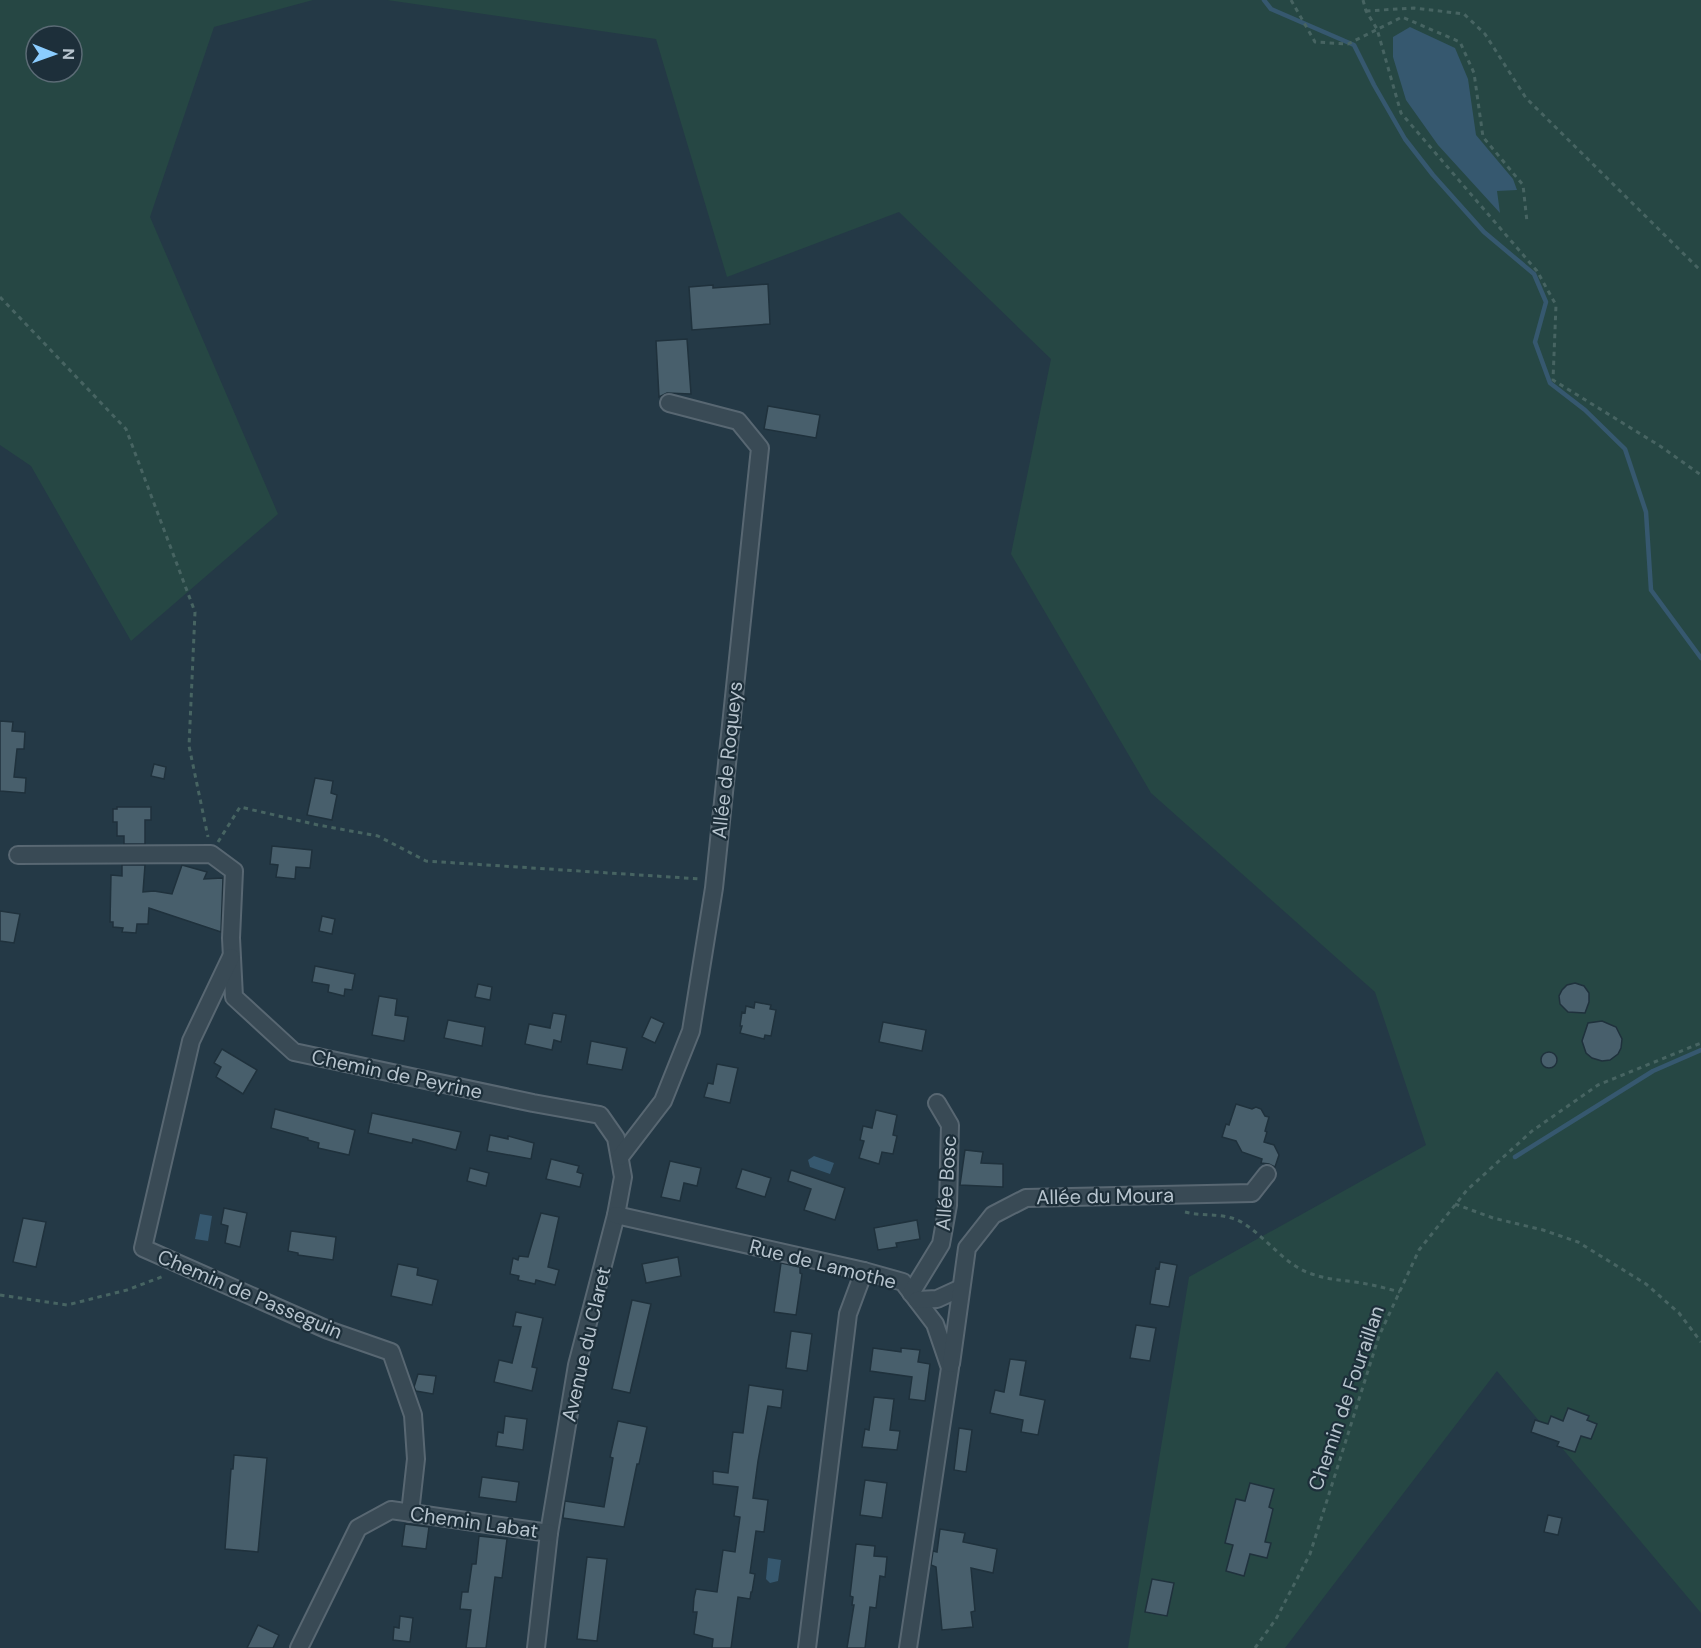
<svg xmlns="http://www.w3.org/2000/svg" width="1701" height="1648" viewBox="0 0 1701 1648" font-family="'DM Sans',sans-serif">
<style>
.green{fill:#264744;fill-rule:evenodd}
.water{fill:#36586f}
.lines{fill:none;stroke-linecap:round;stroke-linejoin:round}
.stream{stroke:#36586f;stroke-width:4.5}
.building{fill:#485f6c;stroke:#1f313c;stroke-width:1.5}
.minor-casing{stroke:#586772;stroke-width:20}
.path{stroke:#476462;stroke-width:3;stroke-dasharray:4.5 4.5;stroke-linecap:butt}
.minor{stroke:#394a55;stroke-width:16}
.labels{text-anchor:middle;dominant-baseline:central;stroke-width:4.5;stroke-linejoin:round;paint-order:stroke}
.street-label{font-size:20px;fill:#b7c4ce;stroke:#1d2f3a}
</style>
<rect width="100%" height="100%" fill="#243946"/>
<g class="green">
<path d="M0,0H313L214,27L150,217L278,514L131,641L31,466L0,445ZM36,36H72V72H36Z"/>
<polygon points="387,0 1701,0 1701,1613 1497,1371 1285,1648 1128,1648 1189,1277 1426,1145 1375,992 1151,793 1011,554 1051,359 899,212 727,277 656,39"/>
</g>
<g class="water">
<polygon points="1410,27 1455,48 1468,79 1476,135 1513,179 1517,190 1497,191 1500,213 1438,145 1406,100 1393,57 1393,37"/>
<polygon points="814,1156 834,1163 830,1174 810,1167 808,1160"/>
<polygon points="200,1214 212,1216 208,1241 195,1239"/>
<polygon points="768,1558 781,1560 778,1581 770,1583 766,1579"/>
</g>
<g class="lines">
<g class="stream">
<polyline points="1264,0 1271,9 1354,45 1374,85 1405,139 1433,175 1484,232 1534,274 1546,302 1535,342 1550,383 1585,410 1625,449 1646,512 1651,590 1701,658"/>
<polyline points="1515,1157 1653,1071 1701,1050"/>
</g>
</g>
<g class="building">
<polygon points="768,284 770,324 692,330 689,287 713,285 713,288"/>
<polygon points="687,339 691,394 667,393 659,397 656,341"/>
<polygon points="768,406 820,415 816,438 764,429"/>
<polygon points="0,721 13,722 12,731 25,732 24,749 17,749 14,777 26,778 25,793 0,791"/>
<polygon points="154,764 166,767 164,779 151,776"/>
<polygon points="315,778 333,781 331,793 337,795 332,820 307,815"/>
<polygon points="117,807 151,807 151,820 145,820 145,844 124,844 124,836 117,836 117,822 113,822 113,809 117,809"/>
<polygon points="272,846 312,850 310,868 296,867 295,879 276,877 278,865 270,864"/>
<polygon points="122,865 145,865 143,892 154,891 172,894 182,865 207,872 204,879 223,878 221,932 149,908 148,924 137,924 136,933 122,932 123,928 113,927 113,922 110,922 111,875 122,876"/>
<polygon points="0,911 20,914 14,943 0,941"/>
<polygon points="322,916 335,919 332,934 319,931"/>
<polygon points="315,966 355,974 352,990 345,989 344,996 328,992 329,985 312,982"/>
<polygon points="1575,983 1584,986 1589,993 1589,1002 1585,1013 1568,1012 1560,1004 1559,996 1562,990 1567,985"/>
<polygon points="478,984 492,987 490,1000 475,997"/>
<polygon points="379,996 397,999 395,1015 408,1017 404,1041 372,1035"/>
<polygon points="755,1002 771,1005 770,1009 776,1010 771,1036 765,1035 764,1039 740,1033 742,1026 740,1026 742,1012 745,1013 746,1006 754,1008"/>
<polygon points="553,1013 566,1015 561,1042 554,1040 552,1050 525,1044 529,1024 550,1028"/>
<polygon points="651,1017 664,1023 655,1043 642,1037"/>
<polygon points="448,1020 485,1027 482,1046 444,1038"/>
<polygon points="1602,1021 1616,1027 1622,1039 1621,1048 1618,1054 1610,1060 1602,1061 1592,1058 1586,1053 1582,1041 1588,1023"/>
<polygon points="883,1022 926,1030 922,1051 879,1042"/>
<polygon points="591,1041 627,1048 622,1070 587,1064"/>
<polygon points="222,1049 257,1070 243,1094 216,1077 221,1067 214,1063"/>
<circle cx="1549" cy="1060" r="8"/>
<polygon points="717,1064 738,1068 730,1103 704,1097 708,1083 713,1084"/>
<polygon points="1236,1104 1252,1109 1256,1107 1261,1109 1265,1116 1269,1117 1265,1131 1267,1132 1264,1142 1274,1145 1279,1155 1275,1167 1269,1164 1261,1163 1262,1159 1242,1152 1236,1141 1222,1137 1226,1124 1229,1125"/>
<polygon points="275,1109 355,1130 349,1155 318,1148 319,1143 308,1140 308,1138 271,1128"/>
<polygon points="876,1110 897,1115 893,1135 897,1136 893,1154 882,1152 879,1164 859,1158 864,1141 860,1140 863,1126 872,1128"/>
<polygon points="372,1113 461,1132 456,1150 413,1139 412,1143 368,1133"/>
<polygon points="490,1135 508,1139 508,1136 534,1143 531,1159 487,1151"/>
<polygon points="965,1150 983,1152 981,1163 1003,1164 1003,1187 960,1185"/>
<polygon points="551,1159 579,1166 577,1172 583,1174 580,1187 546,1179"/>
<polygon points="670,1161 701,1168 697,1186 684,1183 680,1201 661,1197"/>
<polygon points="470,1168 489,1173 486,1186 467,1181"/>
<polygon points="742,1169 771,1178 765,1197 736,1188"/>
<polygon points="791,1170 845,1188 835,1220 804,1210 811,1189 788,1181"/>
<polygon points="224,1208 247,1213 240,1247 225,1243 228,1226 221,1224"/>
<polygon points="541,1213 559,1217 548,1267 559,1270 555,1285 536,1280 535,1284 518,1280 519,1276 510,1274 513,1258 518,1260 519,1256 528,1257"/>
<polygon points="23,1218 46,1222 36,1267 13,1262"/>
<polygon points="917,1220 920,1239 896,1243 897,1247 878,1250 874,1228"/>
<polygon points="291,1231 336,1237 333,1260 298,1255 298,1253 288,1251"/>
<polygon points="678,1257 681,1276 646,1283 642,1264"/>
<polygon points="1160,1262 1177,1265 1169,1307 1150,1304 1156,1268 1159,1269"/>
<polygon points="781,1263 800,1267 800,1273 802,1274 796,1315 774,1312"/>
<polygon points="398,1264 418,1268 417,1275 438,1280 432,1305 391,1296"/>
<polygon points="632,1300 651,1304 630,1393 612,1389"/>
<polygon points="516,1312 543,1318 532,1367 537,1368 532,1391 494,1382 499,1360 512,1363 521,1327 513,1326"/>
<polygon points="1136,1325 1156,1328 1150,1361 1130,1358"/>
<polygon points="791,1331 812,1334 807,1371 786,1368"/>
<polygon points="873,1348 901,1352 901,1348 920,1350 918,1362 930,1364 925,1401 909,1399 912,1377 870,1371"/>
<polygon points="1010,1359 1026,1361 1020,1395 1045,1400 1038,1435 1021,1432 1023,1420 990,1413 995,1390 1004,1392"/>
<polygon points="418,1374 436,1376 433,1394 416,1391 414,1387"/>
<polygon points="749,1385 783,1390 781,1408 768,1406 758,1461 753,1498 768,1500 764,1532 756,1531 750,1573 755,1574 752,1592 751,1592 750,1599 738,1597 731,1648 712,1648 713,1639 694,1634 697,1612 693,1612 694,1598 696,1589 717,1592 723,1550 735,1552 740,1517 734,1516 738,1487 713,1484 713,1471 728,1473 733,1432 743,1433"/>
<polygon points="874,1397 894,1399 890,1430 900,1431 897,1450 862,1447 865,1429 869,1430"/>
<polygon points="1568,1408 1589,1416 1587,1420 1597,1424 1591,1439 1581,1436 1575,1452 1557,1446 1559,1442 1531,1432 1535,1420 1548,1424 1551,1416 1563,1421"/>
<polygon points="505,1416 527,1419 523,1450 496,1446 498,1432 503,1433"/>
<polygon points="618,1421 647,1427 639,1464 637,1464 624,1527 563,1518 565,1501 604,1507 613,1458 610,1457"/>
<polygon points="959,1428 972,1430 966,1472 954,1470"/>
<polygon points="234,1455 267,1458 258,1552 225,1549 231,1469 233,1469"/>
<polygon points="482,1477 519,1482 516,1502 479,1497"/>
<polygon points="865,1480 887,1483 882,1518 860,1515"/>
<polygon points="1250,1483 1274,1489 1269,1507 1273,1509 1265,1542 1271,1543 1267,1558 1250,1554 1244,1576 1226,1571 1233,1545 1225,1543 1236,1499 1245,1501"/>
<polygon points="1548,1515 1562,1518 1558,1535 1544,1532"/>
<polygon points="405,1524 429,1527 426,1549 402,1546"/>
<polygon points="940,1529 965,1533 963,1542 997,1549 993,1573 971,1568 975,1611 971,1612 973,1627 942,1630 936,1567 931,1565 933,1551 937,1552"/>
<polygon points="479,1536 507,1539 502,1578 495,1577 486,1648 466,1648 471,1610 460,1609 462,1592 468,1592 472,1564 476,1564"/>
<polygon points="856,1544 875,1546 874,1556 887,1557 885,1577 880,1576 876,1608 870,1607 865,1648 847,1648 854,1605 852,1605 853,1597 850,1596"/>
<polygon points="587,1557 607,1559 597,1641 577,1639"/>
<polygon points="1152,1579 1174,1583 1167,1616 1145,1612"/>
<polygon points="400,1616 413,1618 410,1642 393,1640 394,1627 399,1628"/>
<polygon points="258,1625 279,1635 273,1648 247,1648"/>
</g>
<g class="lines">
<defs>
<g id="minor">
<polyline points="18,855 211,854 234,871 231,938 234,997 294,1052 533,1103 600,1115 616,1138 623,1177 616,1215 577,1365 549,1533 536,1648"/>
<polyline points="231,957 191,1041 143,1248 328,1330 391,1352 413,1415 416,1459 410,1513"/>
<polyline points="620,1157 663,1101 691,1031 714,888 760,448 738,421 669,403"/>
<polyline points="616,1215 864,1271 903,1282 935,1324 950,1368 908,1648"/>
<polyline points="911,1293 941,1244 948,1205 950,1125 937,1103"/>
<polyline points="917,1300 937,1299 961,1288"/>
<polyline points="951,1364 967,1248 993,1215 1026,1198 1252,1193 1267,1174"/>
<polyline points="299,1648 358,1528 391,1510 549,1533"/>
<polyline points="807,1648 848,1314 864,1271"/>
</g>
</defs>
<use href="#minor" class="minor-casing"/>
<g class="path">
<polyline points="1291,0 1315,42 1348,44 1402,17 1460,42 1474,73 1483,137 1523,185 1527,222"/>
<polyline points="1363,0 1366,11 1377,29 1401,113 1537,271 1556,305 1553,380 1660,446 1701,475"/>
<polyline points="1366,11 1414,8 1464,14 1485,34 1526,98 1701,271"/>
<polyline points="0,297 126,429 195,612 189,746 208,837"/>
<polyline points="218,842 240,807 318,825 378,836 426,861 701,879"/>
<polyline points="1455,1204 1493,1218 1543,1230 1578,1242 1646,1284 1679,1313 1701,1342"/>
<path d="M1185,1212C1205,1217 1225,1212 1243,1223C1267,1238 1283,1263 1309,1273C1325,1279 1339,1280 1355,1282C1370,1284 1385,1288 1400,1292"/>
<polyline points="0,1295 67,1305 127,1290 164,1276"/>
<polyline points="1255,1648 1276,1619 1310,1554 1379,1336 1419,1250 1467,1190 1532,1131 1598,1085 1701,1043"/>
</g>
<use href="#minor" class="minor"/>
</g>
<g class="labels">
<g class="street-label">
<text transform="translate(727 760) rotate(-84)">Allée de Roqueys</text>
<text transform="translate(397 1074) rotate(12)">Chemin de Peyrine</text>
<text transform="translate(946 1183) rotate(-86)">Allée Bosc</text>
<text transform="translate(1105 1196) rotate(-1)">Allée du Moura</text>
<text transform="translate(823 1264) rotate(14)">Rue de Lamothe</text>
<text transform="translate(250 1294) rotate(23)">Chemin de Passeguin</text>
<text transform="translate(586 1344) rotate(-77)">Avenue du Claret</text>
<text transform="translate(1346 1398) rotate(-71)">Chemin de Fouraillan</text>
<text transform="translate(474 1522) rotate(8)">Chemin Labat</text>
</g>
</g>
<g transform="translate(54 54) rotate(91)"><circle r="28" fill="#1d2f3a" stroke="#5b6b75" stroke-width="1.5"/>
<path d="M0-4.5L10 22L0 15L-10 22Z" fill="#8bcdff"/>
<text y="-9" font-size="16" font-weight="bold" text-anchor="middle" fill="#b7c4ce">N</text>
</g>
</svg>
